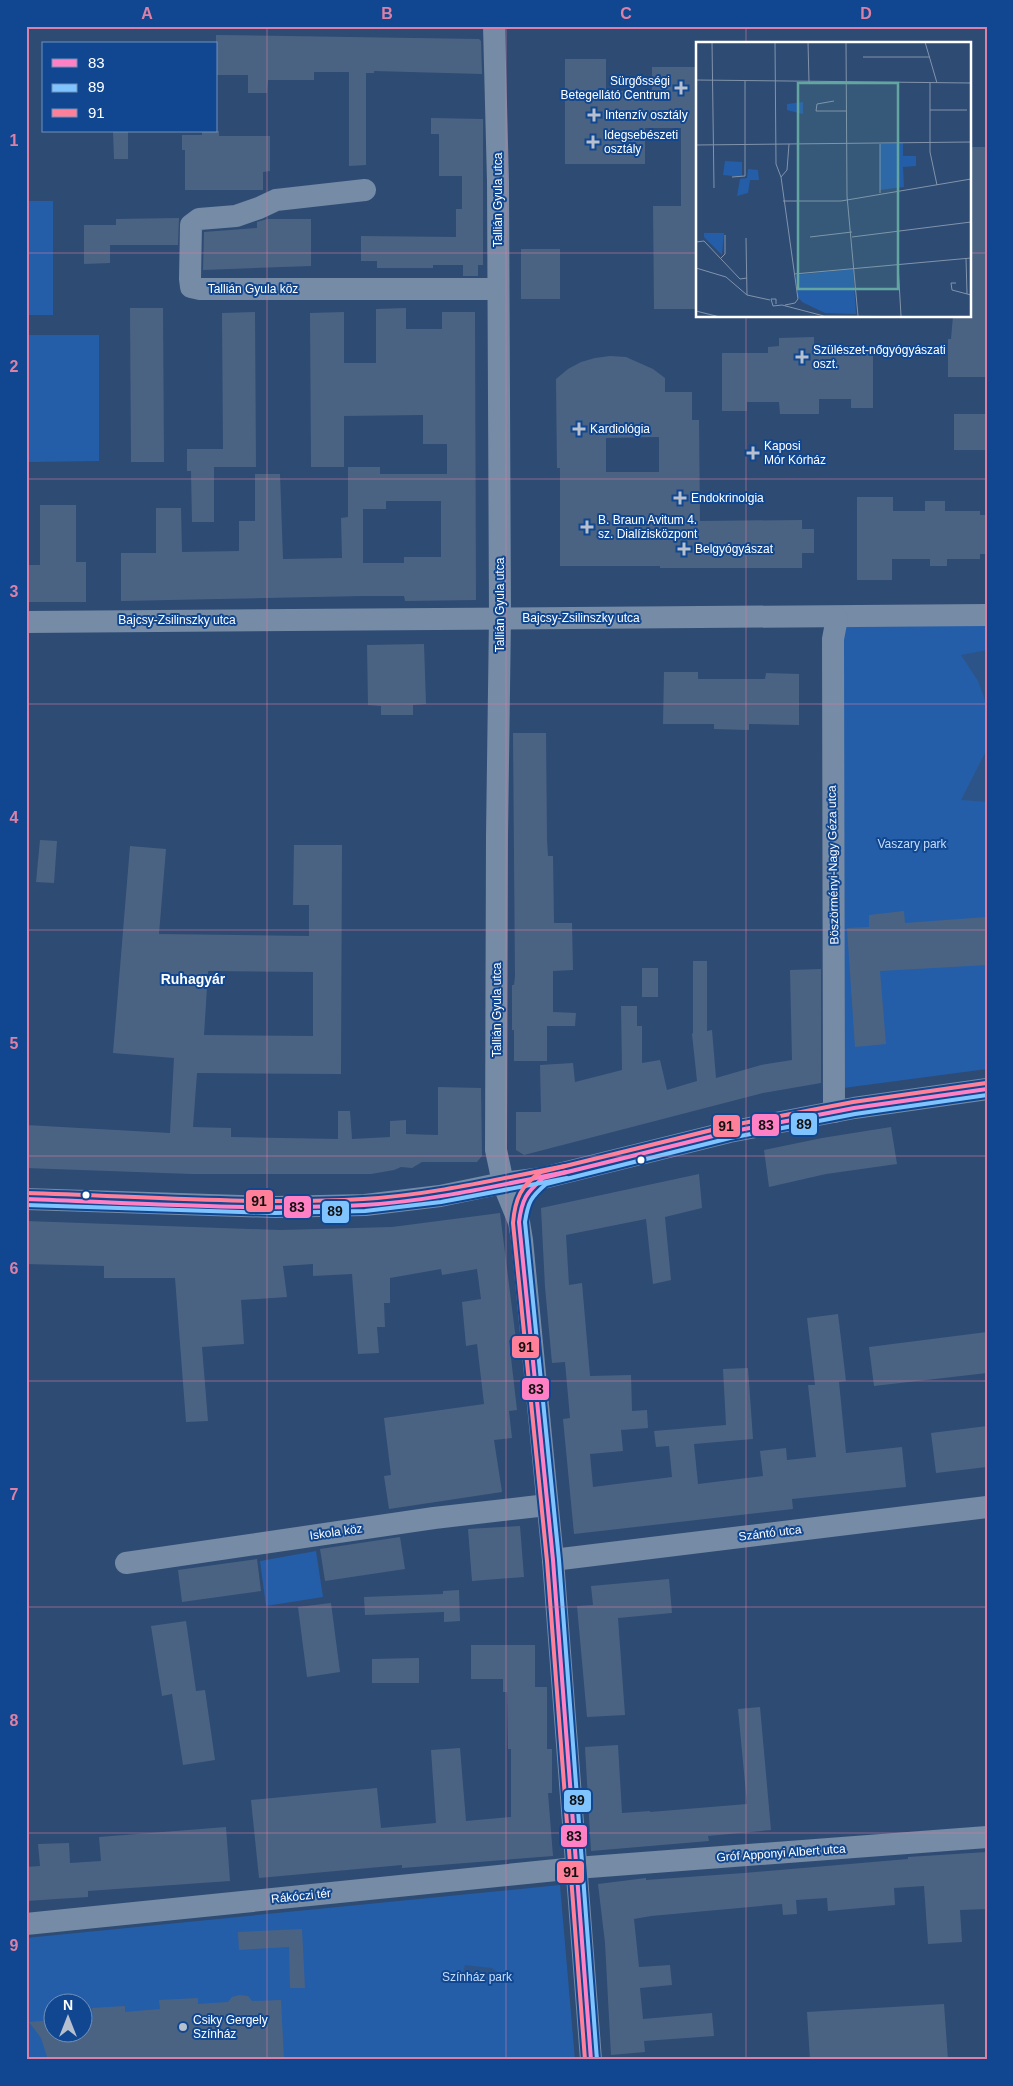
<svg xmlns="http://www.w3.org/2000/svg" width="1013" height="2086" viewBox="0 0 1013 2086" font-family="Arial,sans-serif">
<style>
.green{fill:#245ea8;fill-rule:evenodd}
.water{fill:#2d5489}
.building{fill:#4b6382;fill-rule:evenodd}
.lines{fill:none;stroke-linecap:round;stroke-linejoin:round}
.street{stroke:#758ba6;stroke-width:22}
.bus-1-casing{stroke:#114790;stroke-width:8}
.bus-2-casing{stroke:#114790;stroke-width:8}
.bus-3-casing{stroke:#114790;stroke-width:8}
.bus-1{stroke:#ff80c5;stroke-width:4}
.bus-2{stroke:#80c4ff;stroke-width:4}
.bus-3{stroke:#ff8098;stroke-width:4}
.grid{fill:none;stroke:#dd80a5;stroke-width:1;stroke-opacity:0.55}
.poi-dot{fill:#b6c0ce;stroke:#114790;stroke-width:2}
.bus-dot{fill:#fff;stroke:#114790;stroke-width:2}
.labels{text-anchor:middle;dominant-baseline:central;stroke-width:4;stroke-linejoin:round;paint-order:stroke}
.poi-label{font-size:12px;fill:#fff;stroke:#114790;text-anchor:start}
.street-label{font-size:12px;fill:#fff;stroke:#114790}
.park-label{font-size:12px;fill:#c3ddfd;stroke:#114790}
.neighbourhood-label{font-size:14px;font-weight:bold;fill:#fff;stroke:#114790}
.inset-road{fill:none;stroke:#8293ab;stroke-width:1}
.view{fill:#63a6a1;fill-opacity:0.15;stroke:#63a6a1;stroke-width:2.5}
.inset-edge{fill:none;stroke:#fff;stroke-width:2.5}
.line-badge{stroke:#114790;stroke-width:2}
.pale-badge-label{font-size:14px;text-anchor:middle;font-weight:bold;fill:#111}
.neatline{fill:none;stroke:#dd80a5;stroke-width:2}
.grid-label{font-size:16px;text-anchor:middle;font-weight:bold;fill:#dd80a5}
</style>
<rect width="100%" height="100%" fill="#2e4b73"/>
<g class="green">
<rect x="26" y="201" width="27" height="114"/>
<polygon points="28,335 99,335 99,461 28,462"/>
<polygon points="987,615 987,1069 836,1089 837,618"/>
<polygon points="316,1551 323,1597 266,1606 260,1561"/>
<path d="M560,1885L575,2060H26V1938ZM52,2004H82V2034H52Z"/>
</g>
<g class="water">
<polygon points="987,650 987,706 978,681 961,655"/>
<polygon points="987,728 987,802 961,800 986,751"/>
<polygon points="465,1965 492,1968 503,1976 497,1979 493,1979 492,1974 485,1978 467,1977 463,1972"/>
</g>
<g class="building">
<polygon points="216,35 479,39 481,41 482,74 374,71 374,73 366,73 366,165 349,166 349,72 314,72 314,80 268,80 267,93 248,93 248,75 216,75"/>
<polygon points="565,59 606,59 606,91 652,91 652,67 697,67 697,309 654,309 653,206 681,206 681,128 645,128 645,164 565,164"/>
<polygon points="431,118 483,119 483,265 478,265 478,276 463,276 463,265 433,265 433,268 377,268 377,261 361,261 361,236 456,237 456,209 462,209 462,176 439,176 439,134 431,134"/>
<polygon points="113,131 128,131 128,159 114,159"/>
<polygon points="202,131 219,131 219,136 270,136 270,171 263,172 263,190 185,190 185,150 182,150 182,135 202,135"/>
<polygon points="969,147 987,147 987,377 948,377 948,339 951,339 953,316 969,316"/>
<polygon points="179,218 178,245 110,245 110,263 84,264 84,225 116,225 116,219"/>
<polygon points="267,219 311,219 311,266 203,270 204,232 257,228 257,222"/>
<rect x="521" y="249" width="39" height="50"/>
<polygon points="130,308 163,308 164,462 131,462"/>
<path d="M406,308V329H442V312H475L476,600L405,601L404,596H363L121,601V553H156V508H181L182,552L239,551V521H255V474H280L283,559L342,558L341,518L348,517V467H380V474H447V444H423V415L344,416V467H311L310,313L344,312V363H376V309ZM386,501H441V557H404V563H363V509H386Z"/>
<polygon points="255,312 256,467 214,467 214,522 192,522 191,471 187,471 187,449 223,449 222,313"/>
<polygon points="814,337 814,346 828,346 828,350 873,350 873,408 851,408 851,399 819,399 819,414 780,414 779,402 747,402 747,411 722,411 722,353 768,353 768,347 779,346 779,338"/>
<path d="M610,356L626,357L653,369L665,378V392H692V420H699L700,521L802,520V529H814V553H802V568H660V566H560V468H557L556,379L568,369L581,362L595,358ZM659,437V472H606V438Z"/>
<rect x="954" y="414" width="33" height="36"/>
<polygon points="857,497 893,497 893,511 925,511 925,501 945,501 945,511 980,511 980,515 987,515 987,554 980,554 980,559 947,559 947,566 930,566 930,559 892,559 892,580 857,580"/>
<polygon points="40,505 76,505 76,562 86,562 86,602 26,602 26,565 40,565"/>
<polygon points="424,644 426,704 413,705 413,715 381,715 381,706 368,705 367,645"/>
<polygon points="664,672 698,672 698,679 765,679 766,673 799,674 799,725 749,724 749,730 714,729 714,724 663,724"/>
<polygon points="513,733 546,733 547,840 548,856 553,856 554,923 572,923 573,970 553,971 553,1012 576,1013 575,1026 547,1026 547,1061 514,1061 514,1030 512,1030 512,985 514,985 515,976"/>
<polygon points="40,840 57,841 54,883 36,882"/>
<path d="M294,845H342L341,1074L197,1073L193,1127L231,1128V1137L338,1139V1111H350L352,1139L390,1137V1121L406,1120V1134L438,1135V1087L481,1088L482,1156L477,1162H422L412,1168L401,1167L394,1170L371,1174H192L26,1168V1125L170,1133L174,1058L113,1053L130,846L166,849L159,934L309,936V905H293ZM208,971L313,972V1036L204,1035Z"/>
<polygon points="904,911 905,923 987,917 987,965 880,971 886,1044 855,1047 847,928 869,927 869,915"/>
<polygon points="693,961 707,961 707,1031 712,1030 716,1078 761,1065 792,1060 790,970 821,969 821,1083 763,1093 524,1155 516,1150 516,1112 541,1112 540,1065 573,1063 575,1082 622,1070 621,1006 637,1006 637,1026 642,1026 642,1063 660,1060 667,1090 697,1081 692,1034 693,1033"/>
<rect x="642" y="968" width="16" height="29"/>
<polygon points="891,1127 897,1164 826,1174 769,1187 764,1150 822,1138"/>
<polygon points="699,1174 702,1208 665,1217 671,1280 653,1284 646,1219 566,1235 569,1285 582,1283 590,1376 631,1375 632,1411 647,1410 648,1428 621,1430 623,1451 590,1454 593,1487 672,1477 669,1446 656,1447 654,1431 726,1425 723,1369 748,1368 753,1439 694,1444 698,1484 763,1476 760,1451 786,1448 787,1460 816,1457 808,1385 815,1385 807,1318 838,1314 846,1381 839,1382 846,1453 902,1447 906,1487 792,1499 793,1509 574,1534 563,1419 570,1418 565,1362 552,1363 545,1287 541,1208"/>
<polygon points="500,1213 516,1340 509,1340 517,1410 509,1411 512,1438 494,1440 502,1492 389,1509 384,1476 391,1475 384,1418 484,1404 477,1344 466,1346 462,1302 481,1299 477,1269 442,1275 441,1269 390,1278 390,1303 384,1303 385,1327 377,1327 379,1353 358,1354 352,1274 313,1276 313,1264 283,1266 287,1297 241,1300 244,1344 202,1347 208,1421 186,1422 175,1278 104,1278 104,1266 26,1264 26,1221 280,1230 392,1227"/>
<polygon points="987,1332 987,1373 874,1386 869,1347"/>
<polygon points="987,1426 987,1467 936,1473 931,1433"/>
<polygon points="520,1526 524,1577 472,1581 468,1529"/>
<polygon points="400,1537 405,1569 325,1581 320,1549"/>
<polygon points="257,1559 261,1591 182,1602 178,1570"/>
<polygon points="669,1579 672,1613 618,1618 625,1715 587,1717 577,1606 593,1605 591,1586"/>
<polygon points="459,1590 460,1621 444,1622 444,1612 365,1615 364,1597 443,1594 443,1591"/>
<polygon points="331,1603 340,1672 307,1677 298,1607"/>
<polygon points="186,1621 196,1691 205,1690 215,1760 183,1765 172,1694 162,1696 151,1626"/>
<polygon points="471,1645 535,1645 535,1687 547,1687 547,1749 552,1749 552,1793 548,1793 553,1856 402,1868 402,1865 259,1878 251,1800 377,1788 381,1828 436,1823 431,1750 460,1748 466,1821 511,1817 511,1749 508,1749 507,1692 503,1692 503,1679 471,1679"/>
<polygon points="419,1658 419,1683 372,1683 372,1659"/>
<polygon points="760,1707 771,1830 708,1836 709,1841 591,1851 585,1747 618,1745 622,1813 650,1811 650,1812 747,1804 738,1709"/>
<polygon points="226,1827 230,1881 88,1891 88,1897 26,1901 26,1867 40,1866 38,1844 69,1843 70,1863 101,1861 99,1837"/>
<polygon points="987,1852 987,1909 960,1910 962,1942 928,1944 924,1886 894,1888 895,1905 828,1911 827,1898 796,1900 797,1914 783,1915 782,1904 651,1916 634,1919 639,1967 670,1965 672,1985 640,1988 643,2019 712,2013 714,2036 644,2041 645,2052 611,2055 605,1943 598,1884 646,1878 646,1880 744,1873 908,1859 908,1857"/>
<polygon points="302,1929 305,1988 290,1988 289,1947 239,1950 238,1932"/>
<polygon points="239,1995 248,1996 252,2001 281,2000 284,2060 48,2060 41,2038 29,2022 52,2020 52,2034 82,2034 82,2020 93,2020 92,2008 125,2006 125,2012 160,2009 159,2000 198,1998 198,2004 228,2002 232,1997"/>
<polygon points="944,2004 948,2060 810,2060 807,2012"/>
</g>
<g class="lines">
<g class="street">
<polyline points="494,26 498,182 500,617 497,836 496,1150 503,1183 519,1222 522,1240 553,1560 591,2060"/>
<polyline points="365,190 276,200 259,208 236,216 199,219 191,225 190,279 191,287 200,289 498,289"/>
<polyline points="26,622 987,615"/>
<polyline points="834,1112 833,639 837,618"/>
<polyline points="26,1199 275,1207 365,1205 440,1196 503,1183 543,1178 729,1132 854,1108 987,1089"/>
<polyline points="553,1560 987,1507"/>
<polyline points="126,1563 434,1518 547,1505"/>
<polyline points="26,1924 576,1868 987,1837"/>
</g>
<defs>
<g id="bus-1">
<path d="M26,1199C138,1203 252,1211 364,1205C432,1201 499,1185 566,1172"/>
<path d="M591,2060L553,1560L519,1222C522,1199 526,1193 543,1178L729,1132L854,1108L987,1089"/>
</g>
<g id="bus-2">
<polyline points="26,1205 275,1213 365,1211 441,1202 567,1178"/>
<path d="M597,2060L559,1560L525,1222C528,1202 531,1197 546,1184L730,1138L855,1114L987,1095"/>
</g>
<g id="bus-3">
<path d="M26,1193C138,1196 251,1205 363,1199C431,1195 498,1179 565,1166"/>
<path d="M585,2060L547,1561L513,1223C515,1199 521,1185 541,1172L728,1126L853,1102L986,1083"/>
</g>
</defs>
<use href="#bus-1" class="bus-1-casing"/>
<use href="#bus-2" class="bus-2-casing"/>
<use href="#bus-3" class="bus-3-casing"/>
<use href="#bus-1" class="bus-1"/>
<use href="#bus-2" class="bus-2"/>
<use href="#bus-3" class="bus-3"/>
</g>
<path class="grid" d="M267,26V2060M506,26V2060M746,26V44M26,253H697M969,253H987M746,316V2060M26,479H987M26,704H987M26,930H987M26,1156H987M26,1381H987M26,1607H987M26,1833H987"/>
<g class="poi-dot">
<path d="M678.5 80.5h5v5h5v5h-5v5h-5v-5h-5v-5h5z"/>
<path d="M591.5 107.5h5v5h5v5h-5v5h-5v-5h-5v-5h5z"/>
<path d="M590.5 134.5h5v5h5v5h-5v5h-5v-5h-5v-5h5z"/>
<path d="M799.5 349.5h5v5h5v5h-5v5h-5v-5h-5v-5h5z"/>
<path d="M576.5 421.5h5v5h5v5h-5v5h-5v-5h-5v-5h5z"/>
<path d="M750.5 445.5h5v5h5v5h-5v5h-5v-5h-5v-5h5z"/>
<path d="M677.5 490.5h5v5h5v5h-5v5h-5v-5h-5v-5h5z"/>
<path d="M584.5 519.5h5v5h5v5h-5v5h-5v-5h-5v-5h5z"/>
<path d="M681.5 541.5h5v5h5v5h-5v5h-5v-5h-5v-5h5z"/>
<circle cx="183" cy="2027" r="5"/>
</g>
<g class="bus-dot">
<circle cx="641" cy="1160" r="4.5"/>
<circle cx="86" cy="1195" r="4.5"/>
</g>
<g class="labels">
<g class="poi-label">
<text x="670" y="81" text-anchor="end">Sürgősségi<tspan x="670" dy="14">Betegellátó Centrum</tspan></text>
<text x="605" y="115">Intenzív osztály</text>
<text x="604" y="135">Idegsebészeti<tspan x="604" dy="14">osztály</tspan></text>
<text x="813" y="350">Szülészet-nőgyógyászati<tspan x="813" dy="14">oszt.</tspan></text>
<text x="590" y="429">Kardiológia</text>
<text x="764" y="446">Kaposi<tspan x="764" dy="14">Mór Kórház</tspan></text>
<text x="691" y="498">Endokrinolgia</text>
<text x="598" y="520">B. Braun Avitum 4.<tspan x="598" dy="14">sz. Dialízisközpont</tspan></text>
<text x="695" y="549">Belgyógyászat</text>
<text x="193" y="2020">Csiky Gergely<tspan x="193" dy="14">Színház</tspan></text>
</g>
<g class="street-label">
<text transform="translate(498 200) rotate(-90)">Tallián Gyula utca</text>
<text x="253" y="289">Tallián Gyula köz</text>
<text transform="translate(500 605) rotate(-90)">Tallián Gyula utca</text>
<text x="581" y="618">Bajcsy-Zsilinszky utca</text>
<text x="177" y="620">Bajcsy-Zsilinszky utca</text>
<text transform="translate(833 865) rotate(-91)">Böszörményi-Nagy Géza utca</text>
<text transform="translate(497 1010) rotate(-90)">Tallián Gyula utca</text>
<text transform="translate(336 1532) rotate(-8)">Iskola köz</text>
<text transform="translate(770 1533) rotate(-7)">Szántó utca</text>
<text transform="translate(781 1853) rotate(-4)">Gróf Apponyi Albert utca</text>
<text transform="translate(301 1896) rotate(-6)">Rákóczi tér</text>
</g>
<g class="park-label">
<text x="912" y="844">Vaszary park</text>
<text x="477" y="1977">Színház park</text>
</g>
<g class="neighbourhood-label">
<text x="193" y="979">Ruhagyár</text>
</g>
</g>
<g transform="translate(696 42)">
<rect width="275" height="275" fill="#2e4b73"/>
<path d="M107,60V72L91,68V62ZM207,101V114H220V124L207,125L208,145L184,148V102ZM29,119L46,120V135L27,133ZM52,127L62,128L63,138H54L52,151L41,154L44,137L51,136ZM8,191H28L26,213L8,195ZM157,227L160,272L129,271L106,260L102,255L100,233Z" fill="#245ea8"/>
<path class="inset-road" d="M16,0L18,146M79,0L80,122L85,135L102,257L99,261L89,263M112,0L113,40M150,0L151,154L162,274M229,0L241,41M167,15H234M0,38L275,41M234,41V110L241,143M138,59L121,62L120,69H151M234,68H271M0,103L275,100M36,135L49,134V39M85,135L91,128L93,102M184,151V102M87,159H145L275,137M114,195L156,190M156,195L275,180M50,196L51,253M0,200L8,199L44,237L51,236M25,216L29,212V193M270,216L271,252M202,222L205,274M0,226L30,235L51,253L74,258M98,232L275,216M260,241H255L256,248L275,253M80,262V257H75L77,264L86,263L128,274L248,275M0,269L24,275"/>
<path class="view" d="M102,41H202V247H102Z"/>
<rect width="275" height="275" class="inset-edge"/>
</g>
<g class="line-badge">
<rect x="790" y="1112" width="28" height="24" rx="5" fill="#80c4ff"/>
<rect x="751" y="1113" width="29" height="24" rx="5" fill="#ff80c5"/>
<rect x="712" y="1114" width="29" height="24" rx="5" fill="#ff8098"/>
<rect x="245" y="1189" width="29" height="24" rx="5" fill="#ff8098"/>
<rect x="283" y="1195" width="29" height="24" rx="5" fill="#ff80c5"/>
<rect x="321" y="1200" width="29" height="24" rx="5" fill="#80c4ff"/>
<rect x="511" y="1335" width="29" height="24" rx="5" fill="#ff8098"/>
<rect x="521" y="1377" width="29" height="24" rx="5" fill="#ff80c5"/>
<rect x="563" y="1789" width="29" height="24" rx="5" fill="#80c4ff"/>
<rect x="560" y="1824" width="28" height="24" rx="5" fill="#ff80c5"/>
<rect x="556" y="1860" width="29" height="24" rx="5" fill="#ff8098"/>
</g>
<g class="pale-badge-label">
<text x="804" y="1129">89</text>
<text x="766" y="1130">83</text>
<text x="726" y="1131">91</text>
<text x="259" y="1206">91</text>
<text x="297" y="1212">83</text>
<text x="335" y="1216">89</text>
<text x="526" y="1352">91</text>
<text x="536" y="1394">83</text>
<text x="577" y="1805">89</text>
<text x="574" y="1841">83</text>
<text x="571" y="1877">91</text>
</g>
<rect width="1013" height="2086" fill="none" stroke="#114790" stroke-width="55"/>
<rect x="42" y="42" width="175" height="90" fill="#114790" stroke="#7091bc"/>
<rect x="52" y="59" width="25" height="8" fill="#ff80c5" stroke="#7091bc"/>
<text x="88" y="68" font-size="15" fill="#ffffff">83</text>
<rect x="52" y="84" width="25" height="8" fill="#80c4ff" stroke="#7091bc"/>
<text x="88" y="92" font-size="15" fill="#ffffff">89</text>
<rect x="52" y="109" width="25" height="8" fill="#ff8098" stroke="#7091bc"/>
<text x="88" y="118" font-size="15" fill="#ffffff">91</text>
<g transform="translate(68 2018)"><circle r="24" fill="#114790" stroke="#7091bc"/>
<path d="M0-4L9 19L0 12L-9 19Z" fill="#b6c0ce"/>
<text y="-8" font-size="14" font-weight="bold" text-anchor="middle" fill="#ffffff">N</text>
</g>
<rect x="28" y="28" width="958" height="2030" class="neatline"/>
<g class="grid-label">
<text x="147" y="19">A</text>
<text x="387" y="19">B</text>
<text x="626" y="19">C</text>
<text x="866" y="19">D</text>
<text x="14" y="146">1</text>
<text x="14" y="372">2</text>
<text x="14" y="597">3</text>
<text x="14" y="823">4</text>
<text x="14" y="1049">5</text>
<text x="14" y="1274">6</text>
<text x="14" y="1500">7</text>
<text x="14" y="1726">8</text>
<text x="14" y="1951">9</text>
</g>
</svg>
